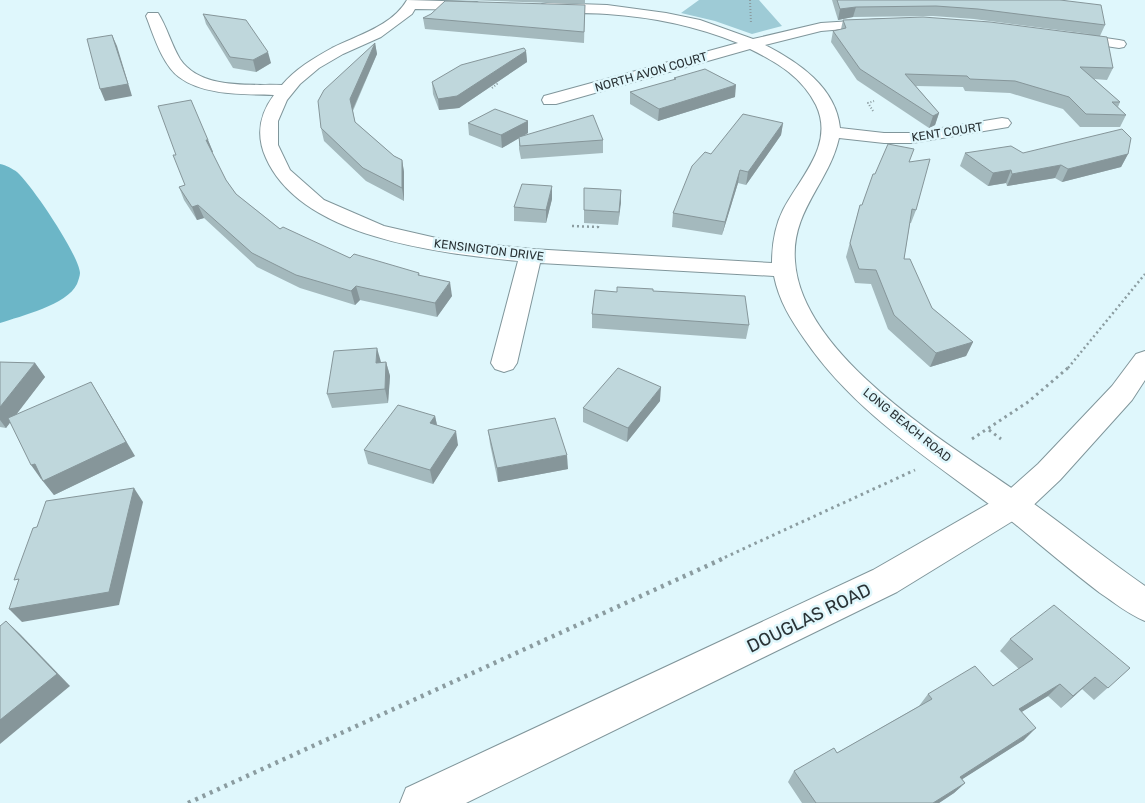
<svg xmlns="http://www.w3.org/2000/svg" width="1145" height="803" viewBox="0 0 1145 803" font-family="Rubik,sans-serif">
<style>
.green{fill:#9ecbd6}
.water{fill:#6cb6c7}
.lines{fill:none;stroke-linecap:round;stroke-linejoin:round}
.street-casing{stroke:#80969b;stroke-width:2}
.secondary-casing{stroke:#80969b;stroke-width:2}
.path-far3{stroke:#8b9ca0;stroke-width:2;stroke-dasharray:1 2;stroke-linecap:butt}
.path-far2{stroke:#8b9ca0;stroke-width:2.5;stroke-dasharray:2 3;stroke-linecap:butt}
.path-far1{stroke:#8b9ca0;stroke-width:3;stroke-dasharray:2.5 4;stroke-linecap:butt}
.path{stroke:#8b9ca0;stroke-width:4.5;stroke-dasharray:3 5;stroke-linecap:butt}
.street{fill:#fff;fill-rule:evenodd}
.secondary{fill:#fff;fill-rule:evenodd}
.wall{fill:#a4b9bd}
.shaded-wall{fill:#86969a}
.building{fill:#bfd7dc;stroke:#86969a}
.labels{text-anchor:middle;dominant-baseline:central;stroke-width:5;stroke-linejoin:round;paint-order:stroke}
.far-street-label{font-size:12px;fill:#2a3336;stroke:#dff7fc}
.near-street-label{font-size:18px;fill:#2a3336;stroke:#dff7fc}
</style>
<rect width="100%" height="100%" fill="#dff7fc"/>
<polygon class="green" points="699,0 759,0 782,26 752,34 715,21 681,13"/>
<path class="water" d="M0,164C6,165 13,169 17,172C31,184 79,255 80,273C80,276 78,281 77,284C67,305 21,316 0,323Z"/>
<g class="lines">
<defs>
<g id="street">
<path d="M407,0L477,2L484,6L477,10L415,9L412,14L381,37L343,54L319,68L300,84L287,100L278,121V145L290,170L324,200L384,226L445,240L531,249L772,263C772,245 775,226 783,210C800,177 835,145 816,105C802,77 778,63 750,49L556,104H544L542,100L544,96L738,43C696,26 653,17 607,14C587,12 563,15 542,10L540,7L542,4L547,3L607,5L666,13L700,20L753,39L821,23L884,19L886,22L879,26L821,31L765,45C798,62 836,87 840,128L884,133H912L1002,118L1008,119L1011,123L1008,127L912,143H884L839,138C829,183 791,211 795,261C801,357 951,445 1023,496C1064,525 1103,557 1145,586V621C1128,614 1115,603 1100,593C1071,571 1043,547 1015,524C942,466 859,419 805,340C791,320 779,301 774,276L540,263L517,363L513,369L504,372L495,369L491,363L518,261C441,253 302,239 266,158C256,136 259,115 274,95C245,94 204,96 179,77C162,64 154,36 146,16L148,13H158C167,27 171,44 180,59C201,90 250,84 282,85C295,69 314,58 332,48C358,35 392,26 407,0Z"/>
<polygon points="1071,33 1119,40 1124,41 1126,44 1124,47 1119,48 1066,40 1064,37 1066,34"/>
</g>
<polygon id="secondary" points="1145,351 1145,380 1132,400 1060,480 1024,514 897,592 466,803 400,803 406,788 873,570 1002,496 1038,464 1112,386 1136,354"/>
</defs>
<use href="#street" class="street-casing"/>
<use href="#secondary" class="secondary-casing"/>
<g class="path-far3">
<polyline points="750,0 751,24"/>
<polyline points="492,88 497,84 496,80"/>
<polyline points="873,111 868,103 874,101"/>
</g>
<g class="path-far2">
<polyline points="572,226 598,227 598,225"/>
<polyline points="1068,368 1145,274"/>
</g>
<g class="path-far1">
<polyline points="989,430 1001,439"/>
<polyline points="972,439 1028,402 1069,367"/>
<polyline points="719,560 915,470"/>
</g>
<polyline class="path" points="188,803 722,559"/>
<use href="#street" class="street"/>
<use href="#secondary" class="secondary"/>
</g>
<g class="wall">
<polygon points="467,0 585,0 585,4"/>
<polygon points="832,0 1060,0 1105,25 1100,36 1113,68 1107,80 1094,79 1120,102 1118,107 1126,115 1120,127 1080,127 1063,109 1010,93 965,91 963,87 916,86 939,113 935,125 929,128 857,80 831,42 833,31 841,29 843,20 1089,34 974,19 933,16 853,17 838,20"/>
<polygon points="585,5 584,43 425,29 423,18"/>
<polygon points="203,14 271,63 256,72 233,68 206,24"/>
<polygon points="375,43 377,54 353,111 355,122 394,156 402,160 404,172 404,201 366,181 324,141 321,128"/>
<polygon points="526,51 527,62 459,108 439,110 433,94 432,82"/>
<polygon points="674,78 735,97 658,121 630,104 630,92 674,80"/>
<polygon points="528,121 528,133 525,135 603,140 603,153 521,159 519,149 519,138 502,148 469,135 468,123"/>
<polygon points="783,123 781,135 746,185 738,183 722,235 672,227 673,213 711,154"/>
<polygon points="208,140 213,152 212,152 226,180 236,194 280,229 350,258 419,273 420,276 452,296 437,317 360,300 355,305 300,288 257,267 204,218 197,220 184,200 179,187 185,185 176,155"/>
<polygon points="965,153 1023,153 1128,154 1121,167 1062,182 1055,178 1007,186 1006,183 988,186 960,166"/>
<polygon points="909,162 916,210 911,223 910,223 904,259 932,308 973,342 966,356 930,367 888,329 871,284 855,283 846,257 860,205 862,205 875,174"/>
<polygon points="584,188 621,190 618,225 584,223"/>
<polygon points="552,199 546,223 514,221 514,207"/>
<polygon points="653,291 749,325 746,339 592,328 592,314 617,292"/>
<polygon points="0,362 35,363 45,377 16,414 135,456 54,495 41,479 10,422 6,428 0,427"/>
<polygon points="380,362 386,362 390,376 388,403 332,408 327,394"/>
<polygon points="660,401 627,442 583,422 583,408"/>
<polygon points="435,416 437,425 458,445 433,484 368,464 364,450"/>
<polygon points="488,430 568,469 498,482 490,444"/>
<polygon points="1010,639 1130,668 1094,700 1082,689 1061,708 1048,696 1021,712 1024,740 962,779 965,783 954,793 939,803 802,803 788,782 794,771 837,753 919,706 928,694 993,686 1019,669 1000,651"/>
</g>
<g class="shaded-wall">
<polygon points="856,7 853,17 838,20 840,9"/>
<polygon points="112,35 117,46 132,96 105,101 100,89"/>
<polygon points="375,43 377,54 352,111 350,99"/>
<polygon points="526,51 527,62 459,108 439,110 438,99"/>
<polygon points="268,52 271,63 256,72 253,60"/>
<polygon points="736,85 735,97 658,121 659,109"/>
<polygon points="939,113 935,125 929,128 933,116"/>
<polygon points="528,121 528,133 502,148 501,135"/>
<polygon points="783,123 781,135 746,185 748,172"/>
<polygon points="206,140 208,140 213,152 210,153"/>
<polygon points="1128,154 1121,167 1062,182 1068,169"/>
<polygon points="402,160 404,172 404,201 402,188"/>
<polygon points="1061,165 1055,178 1007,186 1012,174"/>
<polygon points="740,170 738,183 722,235 725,222"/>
<polygon points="1011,170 1006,183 988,186 993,173"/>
<polygon points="552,186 552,199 546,223 546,210"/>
<polygon points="621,190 621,203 618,225 619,212"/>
<polygon points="198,205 204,218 197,220 192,207"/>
<polygon points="450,282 452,296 437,317 435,303"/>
<polygon points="356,286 360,300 355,305 351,291"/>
<polygon points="973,342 966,356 930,367 936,353"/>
<polygon points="377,348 381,362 380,377 376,363"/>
<polygon points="386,362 390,376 388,403 385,389"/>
<polygon points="35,363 45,377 6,428 0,420 0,407"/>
<polygon points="91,382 135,456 54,495 43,481"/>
<polygon points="661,387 660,401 627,442 628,428"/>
<polygon points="435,416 438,430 430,423"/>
<polygon points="456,431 458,445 433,484 430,470"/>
<polygon points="567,455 568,469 498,482 497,468"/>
<polygon points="35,464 46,477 41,479 31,465"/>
<polygon points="134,488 143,502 119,605 22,622 9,609"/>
<polygon points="6,621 20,634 70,686 0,744 0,720"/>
<polygon points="1095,677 1082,689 1061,708 1073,696"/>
<polygon points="1060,684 1048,696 1007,721 1019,709"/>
<polygon points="1036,728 1024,740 950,787 960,777"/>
<polygon points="965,783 954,793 939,803 933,803"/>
</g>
<g class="building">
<polygon points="837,0 1060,0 1101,5 1105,25 978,9 936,6 856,7 840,9"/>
<polygon points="445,1 585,5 584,32 423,18 431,14"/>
<polygon points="203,14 246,20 268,52 253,60 230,57"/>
<polygon points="923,17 990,22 1107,37 1113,68 1080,67 1120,102 1112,102 1126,115 1086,114 1069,97 1015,81 970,79 967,76 905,74 939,113 933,116 860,69 833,31 846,28 843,20"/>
<polygon points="112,35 128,84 100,89 87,39"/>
<polygon points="375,43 350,99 355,122 394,156 402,160 402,188 363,168 321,128 318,101 324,90"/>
<polygon points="524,48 526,51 457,96 438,99 432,82 461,65"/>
<polygon points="705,69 736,85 659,109 630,92 676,79 674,78"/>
<polygon points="191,100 208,140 206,140 226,180 236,194 280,229 283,227 350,258 354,254 419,273 418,275 450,282 435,303 356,286 351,291 296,275 252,253 198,205 192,207 179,187 185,185 173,155 176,155 158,106"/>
<polygon points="495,109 528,121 501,135 468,123"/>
<polygon points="743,114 783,123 748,172 740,170 725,222 673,213 692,166 705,152 711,154"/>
<polygon points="593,115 603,140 520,146 519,137"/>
<polygon points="1122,129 1131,138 1128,154 1068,169 1061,165 1012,174 1011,170 993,173 965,153 1011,146 1023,153"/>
<polygon points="888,144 914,149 909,162 930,159 916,210 912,209 904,259 910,259 932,308 973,342 936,353 894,315 876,270 859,269 850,243 860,205 862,205 873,174 875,174"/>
<polygon points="522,184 552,186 546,210 514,207"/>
<polygon points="584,188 621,190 619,212 584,210"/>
<polygon points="617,287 653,289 653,291 745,296 749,325 592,314 595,290 617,292"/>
<polygon points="377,348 376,363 386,362 385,389 327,394 334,351"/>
<polygon points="0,362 35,363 0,407"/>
<polygon points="618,368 661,387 628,428 583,408"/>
<polygon points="91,382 126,442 43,481 35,464 31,465 8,418"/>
<polygon points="398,405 435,416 430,423 456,431 430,470 364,450"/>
<polygon points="555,418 567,455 497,468 488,430"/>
<polygon points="134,488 109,592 9,609 19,579 14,580 33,528 37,527 46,501"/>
<polygon points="1054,605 1130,668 1108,688 1095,677 1073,696 1060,684 1019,709 1036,728 960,777 965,783 933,803 816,803 794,771 834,748 837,753 932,699 928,694 975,666 993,686 1033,659 1010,639"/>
<polygon points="6,621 57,674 0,720 0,626"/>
</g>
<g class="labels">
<g class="far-street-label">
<text transform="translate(651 72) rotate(-16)">NORTH AVON COURT</text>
<text transform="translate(947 132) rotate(-9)">KENT COURT</text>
<text transform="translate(489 250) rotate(7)">KENSINGTON DRIVE</text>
<text transform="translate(907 425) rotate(39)">LONG BEACH ROAD</text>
</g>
<g class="near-street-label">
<text transform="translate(809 618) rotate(-26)">DOUGLAS ROAD</text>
</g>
</g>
</svg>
